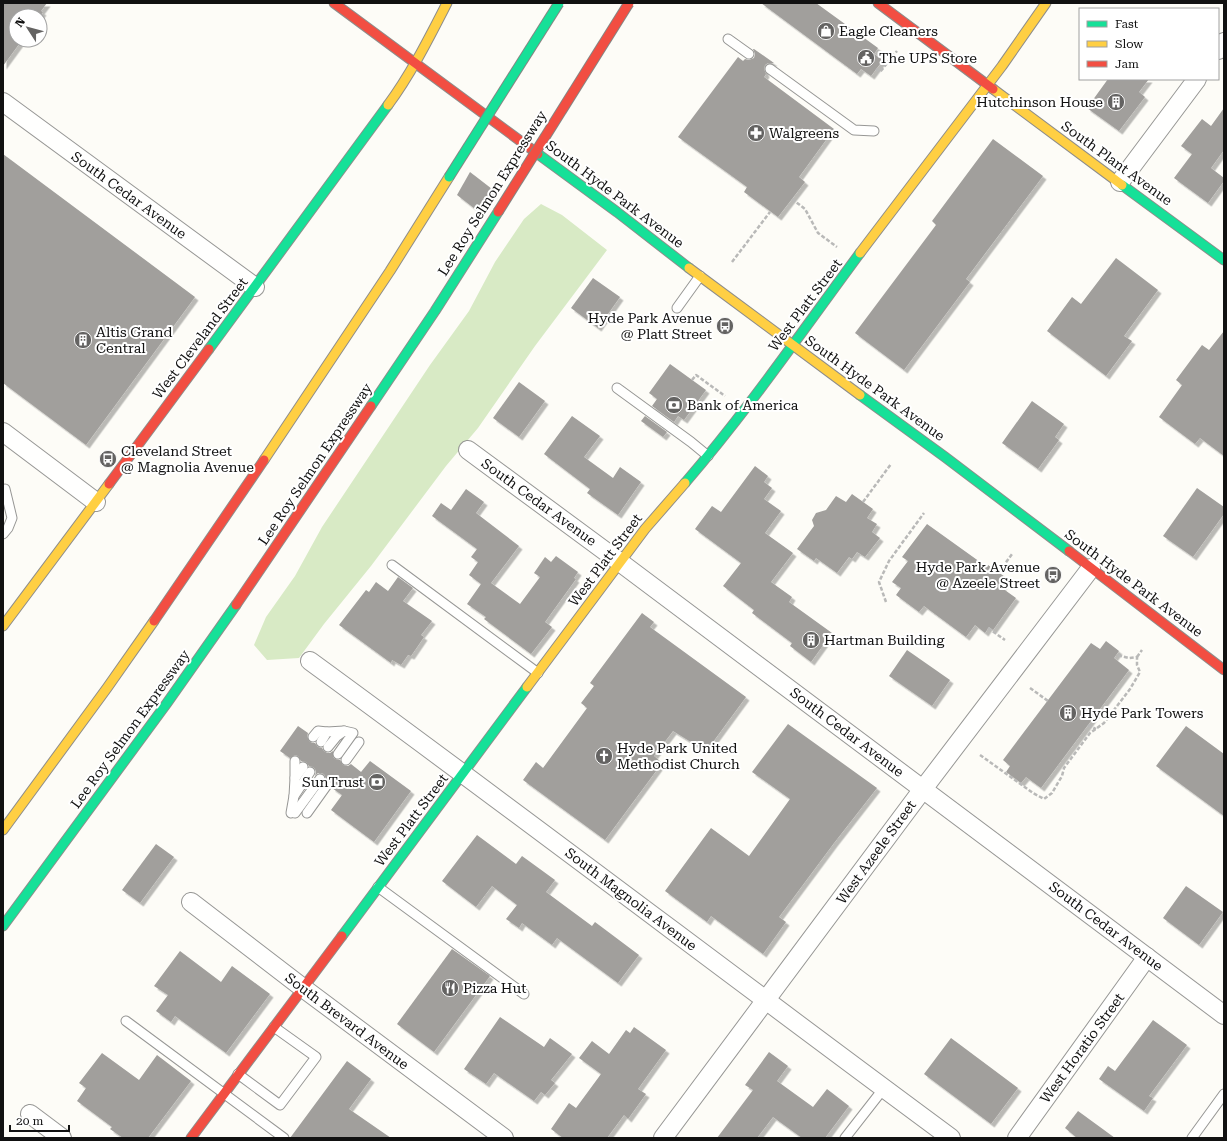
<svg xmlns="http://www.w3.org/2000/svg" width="1227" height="1141" viewBox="0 0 1227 1141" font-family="'Roboto Serif',serif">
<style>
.forest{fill:#d8eac5}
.building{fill:#a19f9c;filter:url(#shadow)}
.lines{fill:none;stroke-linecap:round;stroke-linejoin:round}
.lane-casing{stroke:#979795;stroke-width:11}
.street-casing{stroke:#979795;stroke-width:20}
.fast-casing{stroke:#8e8d8b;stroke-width:11}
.slow-casing{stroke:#8e8d8b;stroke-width:11}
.jam-casing{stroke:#8e8d8b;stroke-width:11}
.path{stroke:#b9b9b8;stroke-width:2.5;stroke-dasharray:4 2;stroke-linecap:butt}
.lane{stroke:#fffffe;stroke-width:9}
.street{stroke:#fffffe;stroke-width:18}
.fast{stroke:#16e098;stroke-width:9}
.slow{stroke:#ffcf43;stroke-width:9}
.jam{stroke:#f24e42;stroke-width:9}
.fast-bridge-casing{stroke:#858482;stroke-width:11;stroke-linecap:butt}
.jam-bridge-casing{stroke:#858482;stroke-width:11;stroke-linecap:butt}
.fast-bridge{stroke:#16e098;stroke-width:9}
.jam-bridge{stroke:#f24e42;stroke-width:9}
.labels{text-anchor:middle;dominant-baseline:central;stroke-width:4;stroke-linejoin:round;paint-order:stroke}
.poi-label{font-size:14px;fill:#111;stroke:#fff;text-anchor:start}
.street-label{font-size:14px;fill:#111;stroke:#fff}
</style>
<defs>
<filter id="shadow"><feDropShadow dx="3.5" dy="3.5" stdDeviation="0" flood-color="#0004"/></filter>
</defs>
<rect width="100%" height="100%" fill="#fdfcf7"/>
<polygon class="forest" points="541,204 562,215 607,250 535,346 478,428 446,466 371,566 324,624 299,658 267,660 254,645 266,617 295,576 322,527 430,365 469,311 495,262 524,219"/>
<g class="building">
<polygon points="3,3 47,3 41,11 43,12 40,16 16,16 16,40 22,40 3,66"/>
<polygon points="761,3 816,3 878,48 874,54 883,60 871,76 861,69 857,74"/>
<polygon points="753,49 754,49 774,63 768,63 765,65 764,69 766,74 764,77 834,129 799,177 805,182 778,217 744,192 747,187 678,137 738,57 743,61 745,59 749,60 754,58 755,54"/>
<polygon points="1108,79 1149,79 1139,92 1145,97 1119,131 1087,108"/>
<polygon points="1224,108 1224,150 1211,168 1224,178 1224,181 1208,203 1174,178 1192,154 1181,146 1202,119 1211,126"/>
<polygon points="993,139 1043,176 966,279 970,282 904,370 855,333 936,225 932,221"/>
<polygon points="3,154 195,297 86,445 3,383"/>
<polygon points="470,172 492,189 479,212 457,195"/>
<polygon points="1116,258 1158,290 1124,336 1132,341 1106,376 1047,331 1072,297 1081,304"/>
<polygon points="593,278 620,297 598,328 571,308"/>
<polygon points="1224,331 1224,456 1200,438 1195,444 1159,417 1182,385 1176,380 1202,345 1209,350"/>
<polygon points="670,364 706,390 684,420 678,416 674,422 652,406 657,399 649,393"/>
<polygon points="519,382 545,401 519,437 493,418"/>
<polygon points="1032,401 1064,424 1055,437 1059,440 1038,469 1002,443"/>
<polygon points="572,416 600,436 584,457 613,478 620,467 641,482 618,515 587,493 590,489 544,454"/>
<polygon points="645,416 667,432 663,437 641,421"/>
<polygon points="755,466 768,476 764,482 772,488 764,499 781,511 765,533 793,553 771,582 792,597 789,602 832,633 811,662 790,646 792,643 752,613 754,610 723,586 741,563 695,529 712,506 721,512"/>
<polygon points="1197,488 1224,507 1224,514 1193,557 1163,536"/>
<polygon points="466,489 484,502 476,513 519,546 491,583 520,604 540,577 534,573 545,557 551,562 556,556 578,572 574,578 576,579 545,622 552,627 531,654 484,619 486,617 467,604 481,584 469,575 478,562 471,557 477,549 432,516 441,503 451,510"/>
<polygon points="852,494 873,509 867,518 877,524 872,532 880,538 865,557 857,552 852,559 849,557 837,573 816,558 814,561 797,549 814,526 812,520 816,513 826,510 836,496 846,502"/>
<polygon points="927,524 987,567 988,565 1008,579 1002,588 1016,598 993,630 989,627 985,633 975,625 966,637 924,606 919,612 896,595 901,588 892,582 908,561 902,557"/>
<polygon points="398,577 413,588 403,601 432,621 421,635 424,637 411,656 408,655 401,665 392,660 391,663 339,625 366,590 369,592 376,582 388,591"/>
<polygon points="642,613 654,622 650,627 746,697 710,746 699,747 673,731 654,756 662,763 605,840 523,780 536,762 543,768 587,708 581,703 594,686 590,683"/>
<polygon points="1106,641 1119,651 1114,658 1129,670 1041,788 1026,777 1021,783 1006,772 1010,766 1003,760 1091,643 1100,649"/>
<polygon points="907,650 950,680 932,706 889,676"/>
<polygon points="788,724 877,788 834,843 779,917 786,922 763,954 711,916 707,922 665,891 711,828 749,856 790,799 752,772"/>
<polygon points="298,726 308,733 307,736 309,741 312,743 315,743 318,747 322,748 324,751 327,753 330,753 333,751 333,757 335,759 340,760 343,765 348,766 351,764 361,772 370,761 411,791 374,842 331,810 342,795 332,788 333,785 331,780 326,779 324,774 321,773 318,773 315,776 316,772 315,769 313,767 309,766 306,762 301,761 298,756 295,755 290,758 280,751"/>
<polygon points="1186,726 1224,754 1224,816 1156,766"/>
<polygon points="477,835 516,864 522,856 555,880 546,892 592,926 595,922 639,955 618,983 557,938 552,945 522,923 519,928 506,919 517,905 492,886 476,907 442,881"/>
<polygon points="156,844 174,857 140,903 122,890"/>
<polygon points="1186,886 1223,912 1199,945 1163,918"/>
<polygon points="452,949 490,976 434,1052 397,1024"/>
<polygon points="180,951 221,982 232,966 270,994 226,1053 175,1016 171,1022 156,1011 168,995 154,986"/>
<polygon points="500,1017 544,1047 550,1038 572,1054 551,1080 555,1083 545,1095 541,1092 534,1101 494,1073 486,1084 464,1069"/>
<polygon points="1153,1020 1187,1045 1149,1096 1153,1098 1144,1111 1099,1079 1108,1066 1115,1071"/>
<polygon points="634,1027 666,1050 638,1089 646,1094 628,1119 624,1115 607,1138 563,1138 551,1129 569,1103 576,1108 601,1074 579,1058 592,1041 609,1054 626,1030 630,1033"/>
<polygon points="951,1038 1018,1088 991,1124 924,1074"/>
<polygon points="769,1052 788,1066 777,1081 813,1107 827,1089 849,1106 825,1138 802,1138 773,1117 757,1138 717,1138 753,1090 745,1085"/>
<polygon points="102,1053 139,1080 157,1055 191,1081 148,1138 123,1138 110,1129 112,1127 77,1101 86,1088 79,1083"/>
<polygon points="347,1061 371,1079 349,1109 391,1138 290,1138"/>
<polygon points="1078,1111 1115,1138 1077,1138 1065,1128"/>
</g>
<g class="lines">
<defs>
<g id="lane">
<polyline points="728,39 749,54"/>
<polyline points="770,69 854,130 874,131"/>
<polyline points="677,308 700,276"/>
<polyline points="617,388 691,442 708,456"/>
<polyline points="3,491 5,489 12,518 8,528 3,534"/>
<polyline points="392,565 538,673"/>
<polyline points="313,737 318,731 327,732"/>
<polyline points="321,742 327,732 344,731"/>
<polyline points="328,747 337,736 344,731 353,733 338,754"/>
<polyline points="346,760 359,742"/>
<polyline points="295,778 295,761"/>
<polyline points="294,796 295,778 303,767"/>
<polyline points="291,813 294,796 310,772"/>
<polyline points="295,813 320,779"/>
<polyline points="307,813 327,785"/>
<polyline points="378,887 524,994"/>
<polyline points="126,1021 284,1138"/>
<polyline points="238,1074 280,1105 316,1057 274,1027"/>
<polyline points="845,1138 884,1088"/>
<polyline points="1192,1138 1224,1094"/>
</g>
<g id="street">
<polyline points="1218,50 1224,42"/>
<polyline points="3,102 255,287"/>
<polyline points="1120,182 1197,79"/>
<polyline points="3,432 96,502"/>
<polyline points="468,450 609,554 1224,1015"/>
<path d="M310,661C525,818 737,980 951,1138"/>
<polyline points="191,902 303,988 504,1138"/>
<polyline points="30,1114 62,1138"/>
<polyline points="663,1138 923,789 1091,568"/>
<polyline points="1017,1138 1147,957"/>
</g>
<g id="fast">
<polyline points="538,154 617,212 689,268"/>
<polyline points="1122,185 1224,260"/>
<polyline points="209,349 388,105"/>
<polyline points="860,395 945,457 1069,551"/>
<polyline points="371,406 435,311 498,212"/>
<path d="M685,483C748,410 803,330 860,253"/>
<polyline points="3,926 167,703 236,605"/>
<polyline points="342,936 527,687"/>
</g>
<g id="slow">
<polyline points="993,89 1122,185"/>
<path d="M388,105C411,74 429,38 447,3"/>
<polyline points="860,253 1002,66 1046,3"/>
<polyline points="689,268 860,395"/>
<polyline points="264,460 390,271 449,177"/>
<polyline points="3,626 109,484"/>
<polyline points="527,687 645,529 685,483"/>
<polyline points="3,830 107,688 154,621"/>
</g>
<g id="jam">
<polyline points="334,3 538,154"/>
<polyline points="878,3 993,89"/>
<polyline points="109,484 209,349"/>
<polyline points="1069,551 1224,670"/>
<polyline points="236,605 371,406"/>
<polyline points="154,621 264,460"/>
<polyline points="191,1138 342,936"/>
</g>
</defs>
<use href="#lane" class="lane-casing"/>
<use href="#street" class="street-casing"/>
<use href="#fast" class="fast-casing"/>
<use href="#slow" class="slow-casing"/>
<use href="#jam" class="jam-casing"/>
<g class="path">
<polyline points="876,69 880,72 897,51"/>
<polyline points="792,199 805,209 818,233 837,247"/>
<polyline points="732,262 770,212"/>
<polyline points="692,380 696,375 725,396"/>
<polyline points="863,502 891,464"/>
<polyline points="999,572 1012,554"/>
<polyline points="886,602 879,582 889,561 924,513"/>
<polyline points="988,628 1005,640"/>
<polyline points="1137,657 1142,650"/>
<polyline points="1030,688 1048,701"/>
<polyline points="1088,725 1096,729"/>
<polyline points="980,755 1033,793 1044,799 1052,793 1062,776 1064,768 1090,733 1104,723 1130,689 1140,672 1137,665 1137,657 1129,658 1116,655"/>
</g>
<use href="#lane" class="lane"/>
<use href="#street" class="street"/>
<use href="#fast" class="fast"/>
<use href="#slow" class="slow"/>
<use href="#jam" class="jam"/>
<defs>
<polyline id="fast-bridge" points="449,177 559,3"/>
<polyline id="jam-bridge" points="498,212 629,3"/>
</defs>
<use href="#fast-bridge" class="fast-bridge-casing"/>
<use href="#jam-bridge" class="jam-bridge-casing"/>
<use href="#fast-bridge" class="fast-bridge"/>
<use href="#jam-bridge" class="jam-bridge"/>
</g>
<defs>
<symbol id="shop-disc" viewBox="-11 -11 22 22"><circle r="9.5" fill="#646362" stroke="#fff"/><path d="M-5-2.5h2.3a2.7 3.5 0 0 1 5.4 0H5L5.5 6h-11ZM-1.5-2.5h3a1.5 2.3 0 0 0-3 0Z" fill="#fff"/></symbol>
<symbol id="civic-disc" viewBox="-11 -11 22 22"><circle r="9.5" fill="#646362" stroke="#fff"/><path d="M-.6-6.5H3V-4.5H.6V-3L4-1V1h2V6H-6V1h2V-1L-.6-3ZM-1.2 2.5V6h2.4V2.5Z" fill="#fff"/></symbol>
<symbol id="building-disc" viewBox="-11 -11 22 22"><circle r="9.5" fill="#646362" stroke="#fff"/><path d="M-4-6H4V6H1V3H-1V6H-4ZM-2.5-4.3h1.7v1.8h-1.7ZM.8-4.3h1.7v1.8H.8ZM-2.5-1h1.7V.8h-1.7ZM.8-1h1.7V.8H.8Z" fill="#fff"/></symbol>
<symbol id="pharmacy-disc" viewBox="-11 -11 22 22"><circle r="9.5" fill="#646362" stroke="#fff"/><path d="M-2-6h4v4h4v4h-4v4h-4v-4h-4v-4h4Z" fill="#fff"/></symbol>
<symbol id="bus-disc" viewBox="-11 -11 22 22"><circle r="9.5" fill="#646362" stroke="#fff"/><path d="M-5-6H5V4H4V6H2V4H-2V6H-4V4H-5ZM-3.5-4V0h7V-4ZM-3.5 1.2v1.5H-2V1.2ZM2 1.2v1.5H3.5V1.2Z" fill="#fff"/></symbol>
<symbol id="bank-disc" viewBox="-11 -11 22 22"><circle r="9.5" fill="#646362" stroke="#fff"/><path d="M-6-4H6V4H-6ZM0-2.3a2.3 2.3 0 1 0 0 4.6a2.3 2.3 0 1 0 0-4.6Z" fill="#fff"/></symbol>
<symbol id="church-disc" viewBox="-11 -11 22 22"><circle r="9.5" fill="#646362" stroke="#fff"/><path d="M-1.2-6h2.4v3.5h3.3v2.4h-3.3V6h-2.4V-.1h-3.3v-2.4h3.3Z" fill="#fff"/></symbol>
<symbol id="restaurant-disc" viewBox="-11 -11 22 22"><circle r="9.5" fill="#646362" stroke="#fff"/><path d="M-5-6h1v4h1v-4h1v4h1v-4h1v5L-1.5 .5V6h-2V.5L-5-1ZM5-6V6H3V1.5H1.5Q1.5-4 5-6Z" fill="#fff"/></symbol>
</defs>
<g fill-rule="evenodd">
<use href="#shop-disc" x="816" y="21" width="20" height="20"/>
<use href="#civic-disc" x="856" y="48" width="20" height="20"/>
<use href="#building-disc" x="1106" y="92" width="20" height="20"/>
<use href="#pharmacy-disc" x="746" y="123" width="20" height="20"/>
<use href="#bus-disc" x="715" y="316" width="20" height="20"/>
<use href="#building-disc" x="73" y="330" width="20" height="20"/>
<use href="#bank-disc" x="664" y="395" width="20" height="20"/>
<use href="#bus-disc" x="98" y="449" width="20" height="20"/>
<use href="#bus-disc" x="1043" y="565" width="20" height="20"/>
<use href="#building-disc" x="801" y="630" width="20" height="20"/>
<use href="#building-disc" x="1058" y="703" width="20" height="20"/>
<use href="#church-disc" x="594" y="746" width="20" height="20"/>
<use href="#bank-disc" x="367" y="772" width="20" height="20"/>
<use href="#restaurant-disc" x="440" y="978" width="20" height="20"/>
</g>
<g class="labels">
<g class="poi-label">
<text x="839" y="31">Eagle Cleaners</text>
<text x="879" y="58">The UPS Store</text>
<text x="1103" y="102" text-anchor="end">Hutchinson House</text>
<text x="769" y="133">Walgreens</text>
<text x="712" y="318" text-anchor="end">Hyde Park Avenue<tspan x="712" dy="16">@ Platt Street</tspan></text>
<text x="96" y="332">Altis Grand<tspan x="96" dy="16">Central</tspan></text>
<text x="687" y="405">Bank of America</text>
<text x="121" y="451">Cleveland Street<tspan x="121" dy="16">@ Magnolia Avenue</tspan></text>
<text x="1040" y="567" text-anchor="end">Hyde Park Avenue<tspan x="1040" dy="16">@ Azeele Street</tspan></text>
<text x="824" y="640">Hartman Building</text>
<text x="1081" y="713">Hyde Park Towers</text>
<text x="617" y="748">Hyde Park United<tspan x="617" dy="16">Methodist Church</tspan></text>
<text x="364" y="782" text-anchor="end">SunTrust</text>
<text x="463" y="988">Pizza Hut</text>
</g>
<g class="street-label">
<text transform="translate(1117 163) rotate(36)">South Plant Avenue</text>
<text transform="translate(492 193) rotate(-58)">Lee Roy Selmon Expressway</text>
<text transform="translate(615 194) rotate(37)">South Hyde Park Avenue</text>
<text transform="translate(129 195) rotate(36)">South Cedar Avenue</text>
<text transform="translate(805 305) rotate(-53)">West Platt Street</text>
<text transform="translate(200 338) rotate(-53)">West Cleveland Street</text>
<text transform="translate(875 388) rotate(36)">South Hyde Park Avenue</text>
<text transform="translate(315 464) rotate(-56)">Lee Roy Selmon Expressway</text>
<text transform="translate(539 502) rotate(36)">South Cedar Avenue</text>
<text transform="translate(605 560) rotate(-53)">West Platt Street</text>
<text transform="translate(1134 583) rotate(37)">South Hyde Park Avenue</text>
<text transform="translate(130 729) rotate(-54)">Lee Roy Selmon Expressway</text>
<text transform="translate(847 732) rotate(37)">South Cedar Avenue</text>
<text transform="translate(411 820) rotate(-53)">West Platt Street</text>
<text transform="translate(876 852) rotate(-54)">West Azeele Street</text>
<text transform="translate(631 899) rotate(37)">South Magnolia Avenue</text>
<text transform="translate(1106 926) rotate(37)">South Cedar Avenue</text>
<text transform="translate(347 1021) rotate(37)">South Brevard Avenue</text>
<text transform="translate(1082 1048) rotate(-54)">West Horatio Street</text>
</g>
</g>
<rect width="1227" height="1141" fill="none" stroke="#111111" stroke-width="8"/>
<rect x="1079" y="8" width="140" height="72" fill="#ffffff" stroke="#a0a0a0"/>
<rect x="1087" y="21" width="20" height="6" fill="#16e098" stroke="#a0a0a0"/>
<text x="1115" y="28" font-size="12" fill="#111111">Fast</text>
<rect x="1087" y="41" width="20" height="6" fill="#ffcf43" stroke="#a0a0a0"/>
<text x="1115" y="48" font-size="12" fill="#111111">Slow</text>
<rect x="1087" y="61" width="20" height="6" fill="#f24e42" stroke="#a0a0a0"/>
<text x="1115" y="68" font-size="12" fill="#111111">Jam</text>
<g transform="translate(28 28) rotate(306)"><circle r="19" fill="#ffffff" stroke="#a0a0a0"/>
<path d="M0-3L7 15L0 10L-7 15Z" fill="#646362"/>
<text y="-6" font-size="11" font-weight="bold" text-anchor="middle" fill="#111111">N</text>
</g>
<path d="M10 1125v6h59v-6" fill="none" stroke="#111111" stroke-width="2"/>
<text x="16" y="1125" font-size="12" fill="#111111" stroke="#ffffff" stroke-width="3" paint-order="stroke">20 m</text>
</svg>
